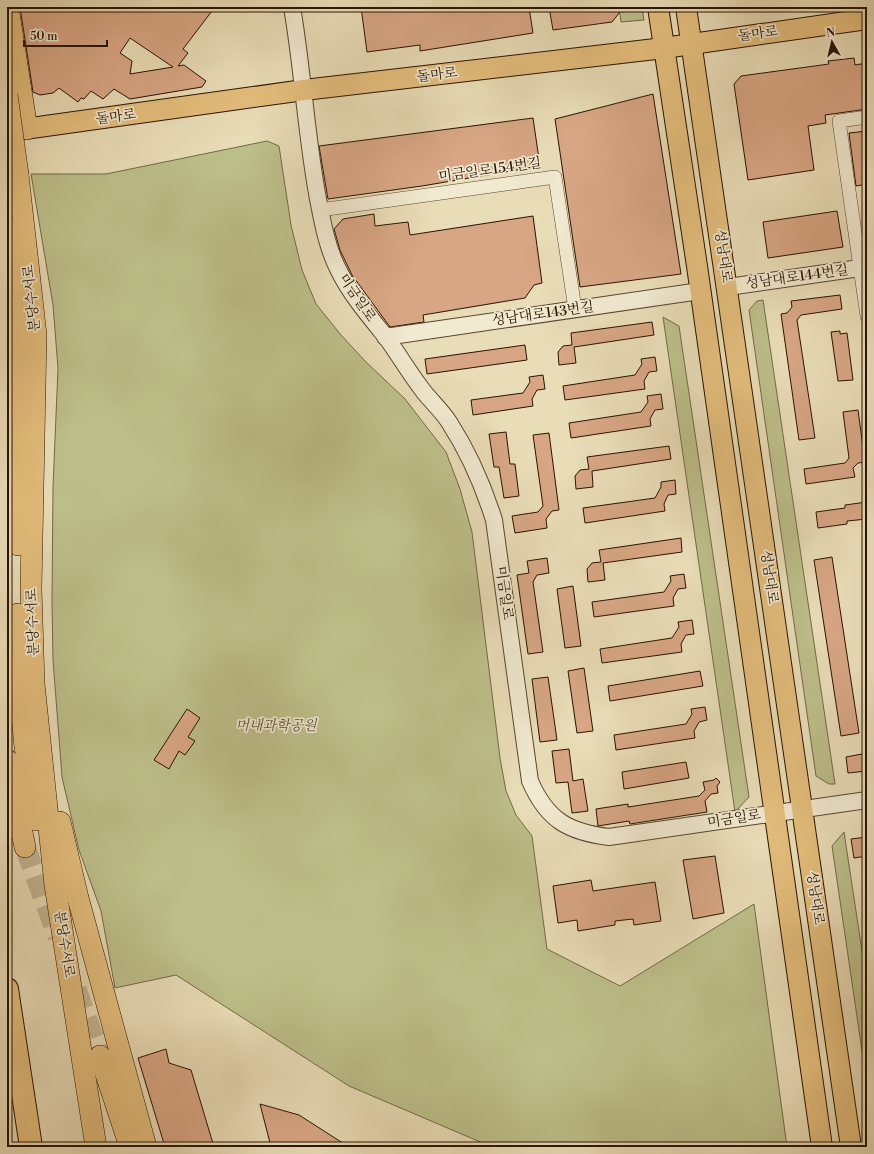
<svg xmlns="http://www.w3.org/2000/svg" width="874" height="1154" viewBox="0 0 874 1154" font-family="'Libre Bodoni','Noto Serif KR',serif">
<style>
.green{fill:#bdbf8a;stroke:#736946}
.building{fill:#d8a684;stroke:#291301;fill-rule:evenodd}
.lines{fill:none;stroke-linecap:round;stroke-linejoin:round}
.trunk-tunnel{stroke:#c3b593;stroke-width:21;stroke-dasharray:21 10;stroke-linecap:butt}
.minor-casing{stroke:#59462e;stroke-width:14}
.tertiary-casing{stroke:#59462e;stroke-width:18}
.primary-casing{stroke:#291301;stroke-width:22}
.trunk-casing{stroke:#291301;stroke-width:22}
.motorway-casing{stroke:#291301;stroke-width:24}
.minor{stroke:#f1e9d0;stroke-width:13}
.tertiary{stroke:#f1e9d0;stroke-width:16}
.primary{stroke:#e4be7c;stroke-width:20}
.trunk{stroke:#e4be7c;stroke-width:21}
.motorway{stroke:#e4be7c;stroke-width:22}
.trunk-bridge-casing{stroke:#291301;stroke-width:22;stroke-linecap:butt}
.trunk-bridge{stroke:#e4be7c;stroke-width:21}
.labels{text-anchor:middle;dominant-baseline:central;stroke-width:3.5;stroke-linejoin:round;paint-order:stroke}
.street-label{font-size:14px;fill:#291301;stroke:#f1e9d0}
.park-label{font-size:14px;font-style:italic;fill:#5d4f31;stroke:#f1e9d0}
</style>
<rect width="100%" height="100%" fill="#e9ddb7"/>
<filter id="stains"><feTurbulence type="fractalNoise" baseFrequency=".005" numOctaves="4"/><feColorMatrix values="0 0 0 0 .2 0 0 0 0 .09 0 0 0 0 .02 0 0 0 .5 -.17"/></filter>
<radialGradient id="worn" r=".72"><stop offset=".6" stop-color="#630" stop-opacity="0"/><stop offset="1" stop-color="#630" stop-opacity=".3"/></radialGradient>
<g class="green">
<polygon points="619,7 642,7 644,20 621,22"/>
<polygon points="267,141 279,146 291,225 302,270 316,304 341,335 366,362 405,399 446,452 460,489 472,532 500,758 506,791 516,815 532,836 547,949 620,986 754,904 787,1147 492,1147 349,1086 176,975 115,988 101,911 79,850 62,777 53,660 52,602 53,487 58,368 53,305 31,174 106,174"/>
<polygon points="763,300 835,784 829,784 816,776 749,310 757,301"/>
<polygon points="663,317 679,326 749,797 735,812"/>
<polygon points="844,832 867,984 867,1085 832,846"/>
</g>
<g class="building">
<path d="M20,7H215L183,49L188,53L178,66L184,65L206,81L202,87L130,99L114,89L103,99L91,91L84,99L81,98L78,102L59,88L53,93L40,95L33,92ZM130,38L173,67L130,74L132,61L120,53Z"/>
<polygon points="361,7 529,7 533,33 420,51 420,45 367,52"/>
<polygon points="549,7 624,7 612,22 553,30"/>
<polygon points="854,58 855,65 867,63 867,109 825,115 826,123 808,126 814,170 748,180 734,84 741,76 829,64 828,61"/>
<polygon points="653,94 681,274 580,287 555,119"/>
<polygon points="533,118 540,166 422,186 328,199 319,146"/>
<polygon points="867,131 867,184 856,186 849,133"/>
<polygon points="837,211 843,247 768,258 763,222"/>
<polygon points="374,214 375,226 408,222 410,235 533,216 542,283 534,285 525,298 423,315 424,322 390,327 352,275 340,250 334,229 343,219"/>
<polygon points="840,295 842,309 801,315 797,320 815,438 799,440 781,314 787,313 792,307 791,301"/>
<polygon points="652,322 654,335 574,347 576,363 559,365 558,352 563,346 572,345 571,333"/>
<polygon points="840,331 840,334 847,333 853,380 838,381 831,332"/>
<polygon points="525,345 527,360 427,374 425,359"/>
<polygon points="655,357 657,371 649,372 644,381 645,389 565,400 563,386 635,375 642,364 641,359"/>
<polygon points="543,375 545,389 537,390 532,399 533,406 473,415 471,400 523,393 530,382 529,377"/>
<polygon points="661,394 663,409 655,410 650,419 651,426 571,438 569,423 641,412 648,402 647,396"/>
<polygon points="858,410 865,462 858,463 853,468 855,477 806,484 804,469 845,463 849,458 843,412"/>
<polygon points="506,432 510,464 515,464 519,496 504,498 499,467 494,467 489,434"/>
<polygon points="549,433 559,510 552,511 546,519 547,528 515,533 512,516 538,512 543,506 533,435"/>
<polygon points="669,446 671,459 592,471 593,487 576,489 575,476 580,470 589,469 587,457"/>
<polygon points="675,480 676,494 668,495 664,504 665,511 585,523 583,508 655,498 661,487 661,482"/>
<polygon points="867,502 867,519 847,521 847,524 818,528 816,512 845,508 845,505"/>
<polygon points="681,538 682,552 603,563 605,580 588,582 587,569 592,563 601,562 599,550"/>
<polygon points="832,557 859,733 841,736 814,560"/>
<polygon points="547,558 549,573 537,575 533,582 543,652 528,654 517,575 529,573 527,561"/>
<polygon points="684,574 686,588 678,589 673,598 674,606 594,617 592,602 664,592 671,581 670,576"/>
<polygon points="573,586 581,646 565,648 557,589"/>
<polygon points="692,620 694,634 686,635 681,644 682,652 602,663 600,649 672,638 679,627 678,622"/>
<polygon points="584,668 593,731 577,733 568,671"/>
<polygon points="700,671 703,686 610,701 608,686"/>
<polygon points="548,677 557,740 540,742 532,679"/>
<polygon points="705,707 707,720 699,722 694,731 695,738 616,750 614,735 686,724 692,714 691,709"/>
<polygon points="187,709 200,718 188,737 195,741 185,755 179,751 169,769 154,760"/>
<polygon points="569,749 573,781 583,779 588,811 572,813 568,782 556,783 552,751"/>
<polygon points="867,753 867,771 848,773 846,757"/>
<polygon points="686,762 689,778 624,789 622,772"/>
<polygon points="716,778 720,782 717,786 718,793 711,794 705,801 707,812 630,824 629,821 598,826 596,809 628,804 628,807 699,796 705,790 703,782 714,780"/>
<polygon points="867,837 867,856 854,858 851,839"/>
<polygon points="715,856 724,913 693,919 683,860"/>
<polygon points="591,880 593,891 655,882 661,921 634,925 633,919 615,921 615,925 578,931 577,920 558,923 553,886"/>
<polygon points="166,1049 169,1063 191,1070 214,1147 165,1147 138,1058"/>
<polygon points="260,1104 299,1115 349,1147 271,1147"/>
</g>
<g class="lines">
<g class="trunk-tunnel">
<polyline points="25,847 58,937"/>
<polyline points="76,989 100,1056"/>
</g>
<defs>
<g id="minor">
<polyline points="867,117 839,121 867,316"/>
<polyline points="320,210 555,177 575,309"/>
</g>
<g id="tertiary">
<path d="M292,7C303,71 306,135 318,199C323,224 327,248 339,271C351,295 369,316 386,337C399,355 410,374 424,392C432,402 442,411 449,422C469,453 483,485 494,520L530,781C547,820 568,832 609,837L867,800"/>
<polyline points="728,287 867,267"/>
<polyline points="385,337 700,291"/>
</g>
<g id="primary">
<polyline points="658,7 697,266 822,1147"/>
<polyline points="686,7 851,1147"/>
<polyline points="10,131 304,90 664,48 867,19"/>
</g>
<g id="trunk">
<polyline points="8,7 27,129"/>
<polyline points="18,175 36,335 31,589 34,684 55,885 96,1147"/>
<polyline points="10,230 20,333 21,396 18,545"/>
<polyline points="18,614 19,687 25,747 36,820"/>
<polyline points="7,760 25,847"/>
<polyline points="60,822 78,898 146,1147"/>
<polyline points="100,1056 130,1147"/>
</g>
<polyline id="motorway" points="7,989 31,1147"/>
</defs>
<use href="#minor" class="minor-casing"/>
<use href="#tertiary" class="tertiary-casing"/>
<use href="#primary" class="primary-casing"/>
<use href="#trunk" class="trunk-casing"/>
<use href="#motorway" class="motorway-casing"/>
<use href="#minor" class="minor"/>
<use href="#tertiary" class="tertiary"/>
<use href="#primary" class="primary"/>
<use href="#trunk" class="trunk"/>
<use href="#motorway" class="motorway"/>
<defs>
<polyline id="trunk-bridge" points="7,95 18,175"/>
</defs>
<use href="#trunk-bridge" class="trunk-bridge-casing"/>
<use href="#trunk-bridge" class="trunk-bridge"/>
</g>
<g class="labels">
<g class="street-label">
<text transform="translate(758 34) rotate(-8)">돌마로</text>
<text transform="translate(437 75) rotate(-7)">돌마로</text>
<text transform="translate(116 117) rotate(-8)">돌마로</text>
<text transform="translate(490 170) rotate(-8)">미금일로154번길</text>
<text transform="translate(723 256) rotate(82)">성남대로</text>
<text transform="translate(797 277) rotate(-8)">성남대로144번길</text>
<text transform="translate(32 298) rotate(-96)">분당수서로</text>
<text transform="translate(357 298) rotate(56)">미금일로</text>
<text transform="translate(543 314) rotate(-8)">성남대로143번길</text>
<text transform="translate(769 577) rotate(82)">성남대로</text>
<text transform="translate(504 593) rotate(82)">미금일로</text>
<text transform="translate(33 622) rotate(-92)">분당수서로</text>
<text transform="translate(734 819) rotate(-9)">미금일로</text>
<text transform="translate(815 898) rotate(82)">성남대로</text>
<text transform="translate(64 944) rotate(81)">분당수서로</text>
</g>
<g class="park-label">
<text x="276" y="726">머내과학공원</text>
</g>
</g>
<rect width="874" height="1154" fill="none" stroke="#e9ddb7" stroke-width="24"/>
<rect x="8" y="8" width="858" height="1138" fill="none" stroke="#291301" stroke-width="2"/>
<rect x="12" y="12" width="850" height="1130" fill="none" stroke="#291301"/>
<g transform="translate(832 42) rotate(352)" stroke="#f1e9d0" stroke-width="3" paint-order="stroke">
<path d="M0-3L7 15L0 10L-7 15Z" fill="#291301"/>
<text y="-6" font-size="11" font-weight="bold" text-anchor="middle" fill="#291301">N</text>
</g>
<path d="M24 40v6h83v-6" fill="none" stroke="#291301" stroke-width="2"/>
<text x="30" y="40" font-size="12" fill="#291301" stroke="#f1e9d0" stroke-width="3" paint-order="stroke">50 m</text>
<rect width="100%" height="100%" filter="url(#stains)"/>
<rect width="100%" height="100%" fill="url(#worn)"/>
</svg>
